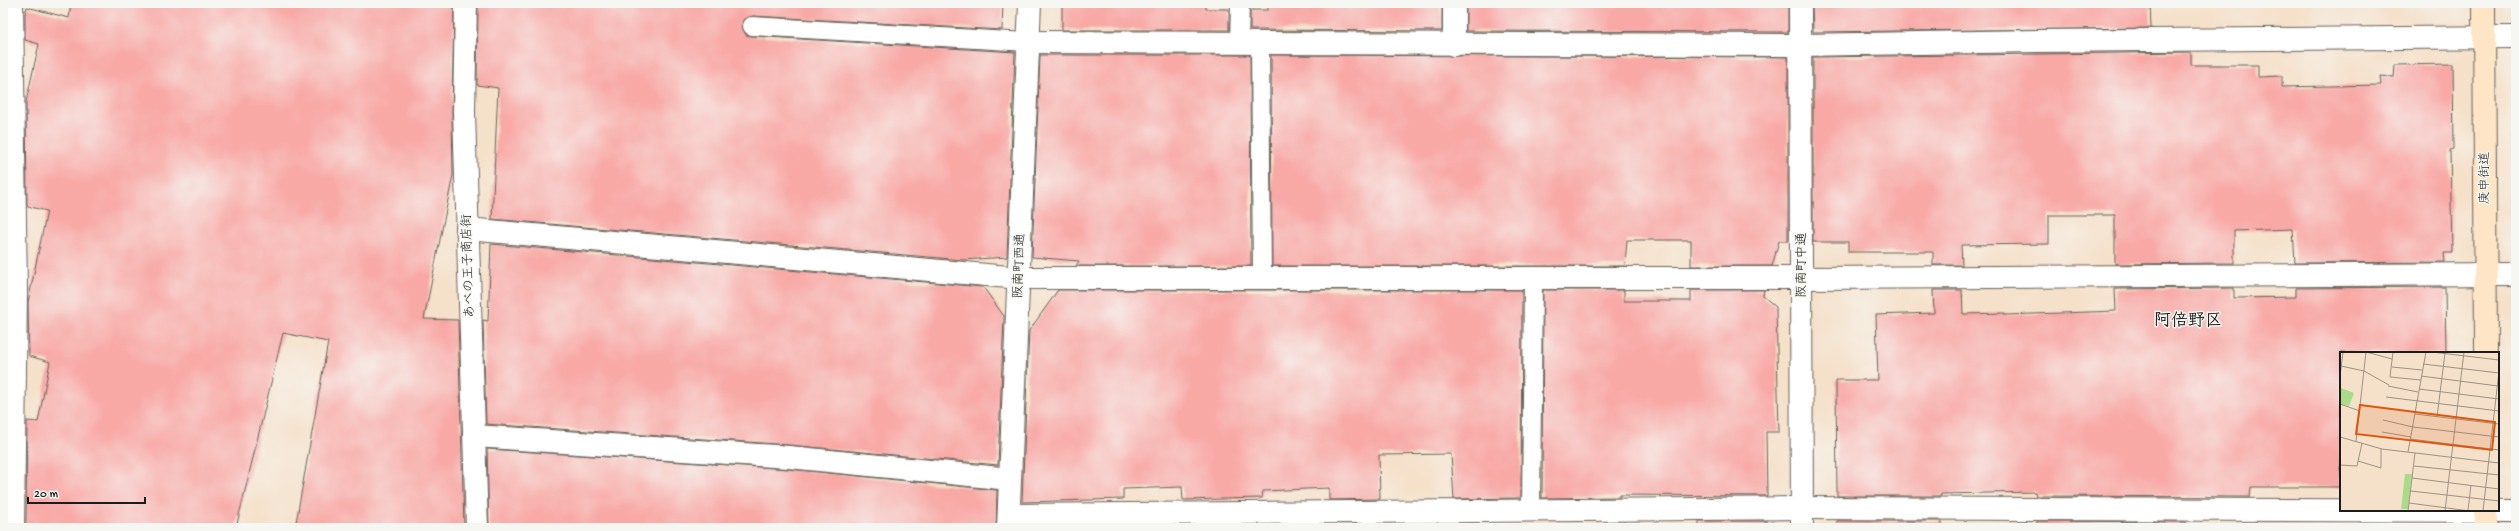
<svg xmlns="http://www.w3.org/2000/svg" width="2519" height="531" viewBox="0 0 2519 531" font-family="'Gochi Hand','Klee One',sans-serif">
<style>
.building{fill:#f8a9a6}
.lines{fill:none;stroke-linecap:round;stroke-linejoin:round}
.lane-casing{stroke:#686159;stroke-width:20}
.street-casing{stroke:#686159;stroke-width:24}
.secondary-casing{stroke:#686159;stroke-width:24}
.lane{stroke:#fff;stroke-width:18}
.street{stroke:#fff;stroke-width:22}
.secondary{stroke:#fde5c5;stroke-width:22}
.labels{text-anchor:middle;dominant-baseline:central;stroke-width:3;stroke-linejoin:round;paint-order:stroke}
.street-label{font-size:13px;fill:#1c1c1c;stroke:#f6f6f2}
.district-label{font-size:17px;font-weight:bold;fill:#1c1c1c;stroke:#f6f6f2}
.inset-road{fill:none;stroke:#9e9284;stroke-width:1}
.view{fill:#de560d;fill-opacity:0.15;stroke:#de560d;stroke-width:2}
.inset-edge{fill:none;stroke:#1c1c1c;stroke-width:2}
</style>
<rect width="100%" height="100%" fill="#f6f6f2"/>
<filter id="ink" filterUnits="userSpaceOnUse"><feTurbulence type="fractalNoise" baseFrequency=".025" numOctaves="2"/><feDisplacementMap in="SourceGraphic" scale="8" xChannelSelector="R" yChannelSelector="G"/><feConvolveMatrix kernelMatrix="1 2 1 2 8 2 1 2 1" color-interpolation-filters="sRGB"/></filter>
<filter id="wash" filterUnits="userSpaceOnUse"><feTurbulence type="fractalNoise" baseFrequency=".012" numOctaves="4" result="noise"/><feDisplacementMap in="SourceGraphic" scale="16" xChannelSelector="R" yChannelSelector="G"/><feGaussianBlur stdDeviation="0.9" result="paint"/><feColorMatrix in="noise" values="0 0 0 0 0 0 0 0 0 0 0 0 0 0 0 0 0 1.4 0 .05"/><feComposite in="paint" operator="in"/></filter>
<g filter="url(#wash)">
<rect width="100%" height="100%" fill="#f5e0c9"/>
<g id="blocks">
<g class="building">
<polygon points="71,3 454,3 452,112 453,175 424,319 458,320 464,528 295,528 328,342 283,333 236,528 26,528 27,421 38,422 50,362 29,356 28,302 47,211 27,206 26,102 39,44 25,40 25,14 27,7 69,18"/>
<polygon points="478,3 1003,3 1002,30 753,16 743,20 742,26 746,35 751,36 1015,52 1007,257 963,260 492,219 498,88 477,85"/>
<polygon points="1062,3 1206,3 1206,9 1229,9 1229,30 1062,30"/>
<polygon points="1267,3 1442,3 1442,31 1250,30 1250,10 1268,10"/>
<polygon points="1466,3 1788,3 1788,32 1466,31"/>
<polygon points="1812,3 2150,3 2151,28 1813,32"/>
<polygon points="2191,52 2191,65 2258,65 2258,77 2282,76 2282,87 2381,85 2380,76 2394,77 2395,65 2453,64 2454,149 2450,150 2452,253 2444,253 2445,262 2295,263 2293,229 2234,231 2234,263 2115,264 2115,215 2049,215 2049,244 1961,245 1962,265 1933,265 1933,252 1848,252 1848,242 1813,242 1813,57"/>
<polygon points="1040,55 1250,55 1251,266 1076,266 1079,261 1032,257"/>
<polygon points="1271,55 1788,57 1788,241 1779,241 1772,266 1691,266 1691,240 1627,240 1625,266 1272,266"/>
<polygon points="491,244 983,287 1004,316 998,465 790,445 486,424 483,320 488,321"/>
<polygon points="2445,287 2446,353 2341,353 2341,487 2251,487 2250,497 2036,496 2035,492 1941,494 1941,496 1837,496 1836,380 1878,380 1876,315 1934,313 1933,290 1962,290 1963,314 2005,313 2005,315 2116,311 2115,289 2234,288 2234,298 2296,297 2296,288"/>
<polygon points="1058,290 1522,290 1521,498 1454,499 1451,454 1379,455 1380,499 1329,500 1329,488 1263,491 1262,498 1183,500 1182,487 1123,489 1123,499 1022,502 1029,331"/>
<polygon points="1543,290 1624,290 1624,301 1691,301 1691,290 1764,290 1763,296 1776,307 1779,432 1766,432 1767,496 1620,495 1620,497 1542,498"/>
<polygon points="487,449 788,469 997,490 996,528 489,528"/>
<rect x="1699" y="521" width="68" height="7"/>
<rect x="1837" y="521" width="105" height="7"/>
<polygon points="2037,521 2186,522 2186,528 2037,528"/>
<polygon points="1081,527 1080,528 1021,528 1021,527"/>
</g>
</g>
</g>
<g filter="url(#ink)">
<use href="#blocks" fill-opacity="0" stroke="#686159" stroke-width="1"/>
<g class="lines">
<defs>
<g id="lane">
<polyline points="752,26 1028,42"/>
<polyline points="1239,43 1240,3"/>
<polyline points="1260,43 1262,278"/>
<polyline points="1531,511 1533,278"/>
<polyline points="1310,512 1310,528"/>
</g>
<g id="street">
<polyline points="12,3 16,292 13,528"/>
<polyline points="466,3 464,112 477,528"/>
<polyline points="1454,3 1454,45"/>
<polyline points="1800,3 1802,528"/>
<polyline points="1028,42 1801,45 2037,41 2516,37"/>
<polyline points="467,229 1020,278 1802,278 2516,274"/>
<polyline points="475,436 789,457 1010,479"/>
<polyline points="1009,515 1802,508 2516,511"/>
<polyline points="1008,528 1030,3"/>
</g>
<g id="secondary">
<polyline points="2484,3 2486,353"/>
<polyline points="2486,510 2486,528"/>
</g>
</defs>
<use href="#lane" class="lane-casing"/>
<use href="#street" class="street-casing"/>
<use href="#secondary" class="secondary-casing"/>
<use href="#lane" class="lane"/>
<use href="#street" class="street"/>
<use href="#secondary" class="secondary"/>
</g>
</g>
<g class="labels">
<g class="street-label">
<text transform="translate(2485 178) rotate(-90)">庚申街道</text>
<text transform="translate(1802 265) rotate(-90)">阪南町中通</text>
<text transform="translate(469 266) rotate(-92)">あべの王子商店街</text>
<text transform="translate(1020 266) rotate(-88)">阪南町西通</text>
</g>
<g class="district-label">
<text x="2188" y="322">阿倍野区</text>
</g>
</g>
<g transform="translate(2340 352)">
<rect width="159" height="159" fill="#f5e0c9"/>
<path d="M1,36L14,41L9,54L0,52ZM65,122H72L68,157H61Z" fill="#aadb89"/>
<path class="inset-road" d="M26,0L52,7M53,0L50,25L81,28M92,0L159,8M83,12L159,21M1,14L24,19M52,15L82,18M24,19L49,33M81,24L158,34M0,25L3,0M48,34L78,40M79,37L159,47M46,45L159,59M0,52L20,59M75,62L159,72M97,65L105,1M43,68L73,75L159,85M42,80L71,85M0,85L42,97L159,111M70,87L159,98M16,89L26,0M68,100L86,0M18,109L41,116V97M0,113L17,114L22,91M74,114L159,123M72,126L159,137M71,139L159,149M69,151L130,159M128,158L131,133M68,159L75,101M105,159L124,0M143,159L159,19"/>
<path class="view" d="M20,53L155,70L152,98L16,82Z"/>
<rect width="159" height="159" class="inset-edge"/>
</g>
<rect width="2519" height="531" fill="none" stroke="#f6f6f2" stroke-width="16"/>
<path d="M28 497v6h117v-6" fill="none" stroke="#1c1c1c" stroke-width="2"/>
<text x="34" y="497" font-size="12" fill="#1c1c1c" stroke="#f6f6f2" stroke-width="3" paint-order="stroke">20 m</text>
</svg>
